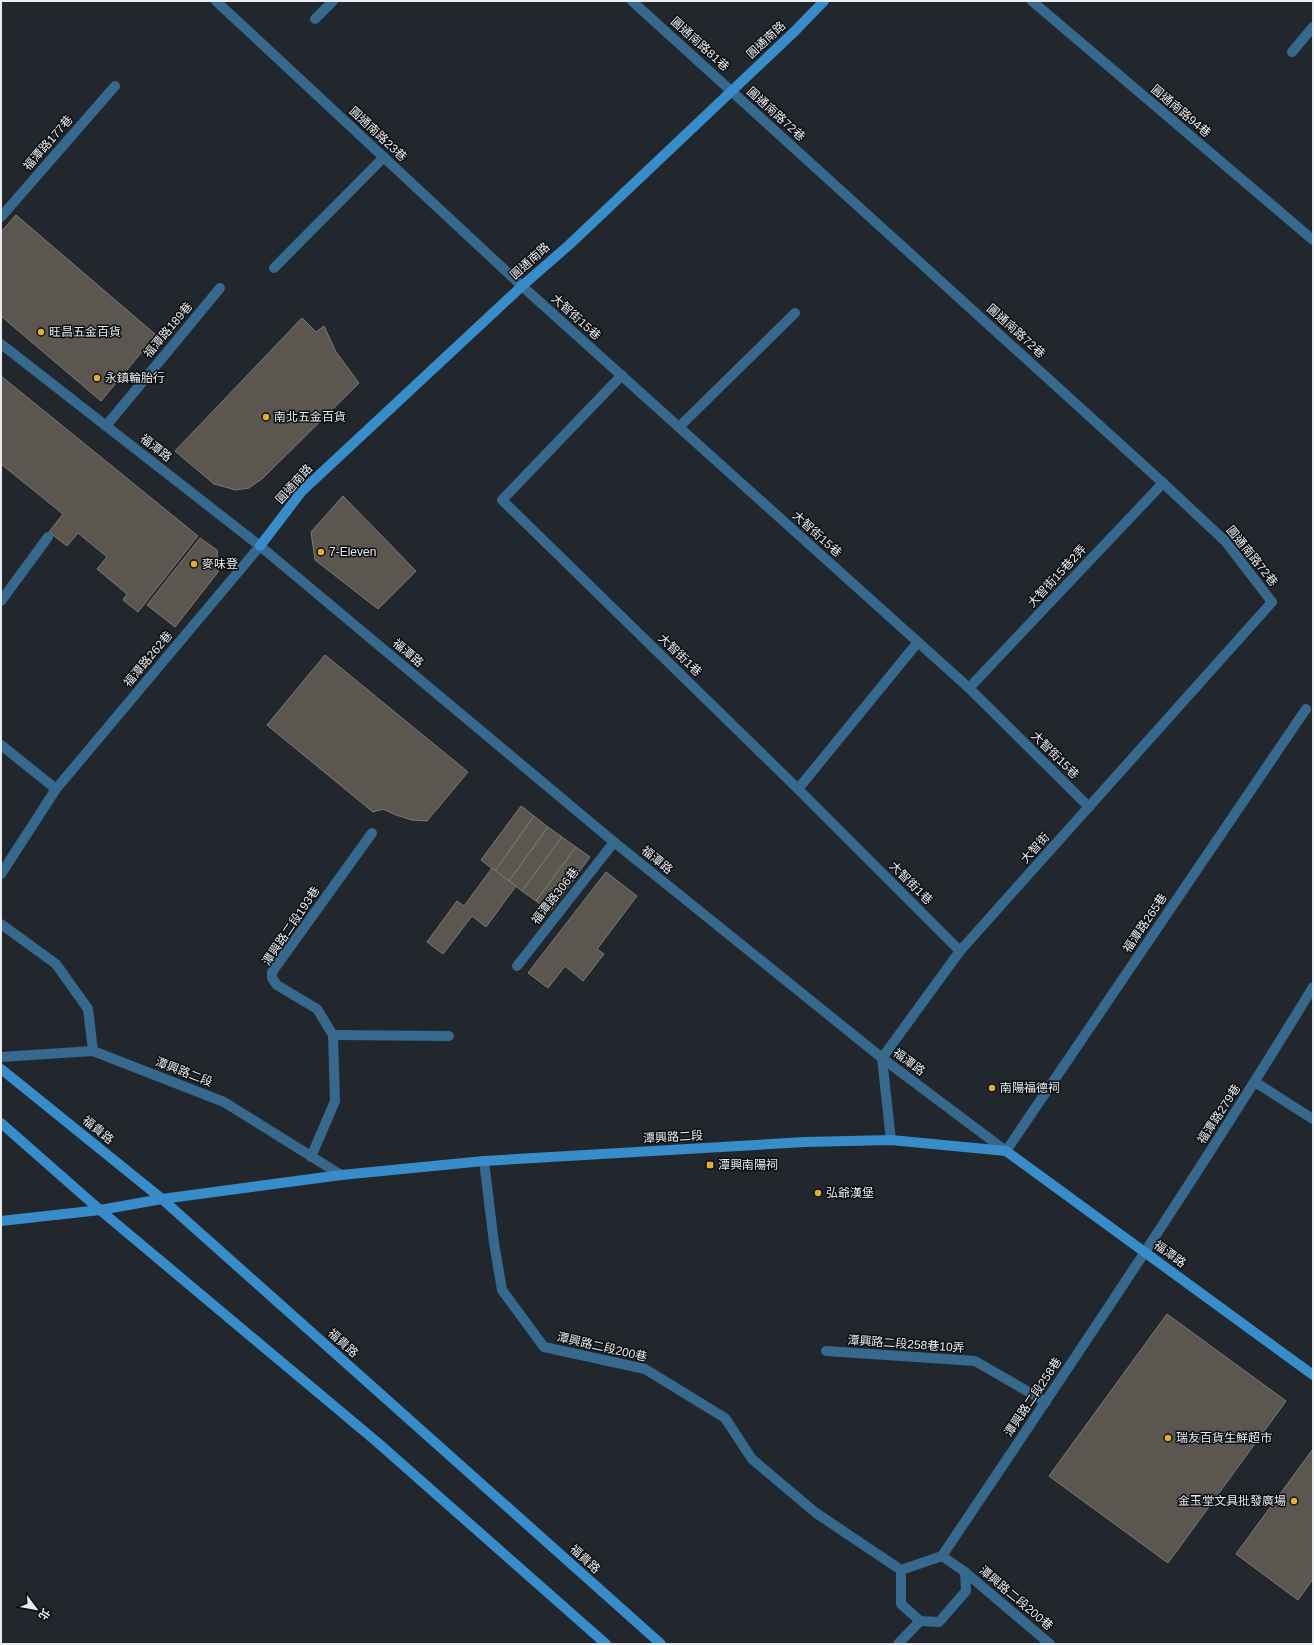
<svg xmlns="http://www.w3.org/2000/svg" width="1314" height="1645" viewBox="0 0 1314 1645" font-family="Helvetica,'Noto Sans TC',sans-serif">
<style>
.building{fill:#5b5750;stroke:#7f7b73}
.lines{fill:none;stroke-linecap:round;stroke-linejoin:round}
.lane{stroke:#37688e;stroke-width:10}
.street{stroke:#37688e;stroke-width:10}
.secondary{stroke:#388cca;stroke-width:10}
.poi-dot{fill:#e3ae35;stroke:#0d0f12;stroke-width:1.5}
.labels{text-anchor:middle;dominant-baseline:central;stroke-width:3;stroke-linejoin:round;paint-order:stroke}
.street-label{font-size:12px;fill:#e9edf1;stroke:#0d0f12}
.poi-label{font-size:12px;fill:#e9edf1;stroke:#0d0f12;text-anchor:start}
</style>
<rect width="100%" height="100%" fill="#21272c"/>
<g class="building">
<polygon points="16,215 156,335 101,401 1,316 1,232"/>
<polygon points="302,318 316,332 324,326 336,352 359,383 263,478 249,488 236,490 214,484 175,451"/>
<polygon points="1,376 198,536 138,612 123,600 127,594 97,569 107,557 78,533 67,546 49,532 63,514 1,464"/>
<polygon points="343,496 416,571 378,609 315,560 311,532"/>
<polygon points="200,538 217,550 218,572 175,627 147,605"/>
<polygon points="325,655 468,772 427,821 412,820 396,815 383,809 373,812 267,725"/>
<polygon points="521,806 534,816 495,871 481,860"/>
<polygon points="534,816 548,827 509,881 495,871"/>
<polygon points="548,827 562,837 522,891 509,881"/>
<polygon points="562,837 576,847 536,901 522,891"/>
<polygon points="576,847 590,857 550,912 536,901"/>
<polygon points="492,868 516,886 486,927 472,916 443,954 427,942 457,901 464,906"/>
<polygon points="606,872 637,896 597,949 604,954 583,981 565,966 548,988 528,973"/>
<polygon points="1167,1314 1286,1401 1168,1563 1049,1476"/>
<polygon points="1313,1449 1313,1579 1298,1600 1236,1554"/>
</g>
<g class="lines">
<g class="lane">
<polyline points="216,1 522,286 969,688 1089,807"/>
<polyline points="632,1 1163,483 1225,541 1272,602 960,951 882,1058 891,1140"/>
<polyline points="1032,1 1313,240"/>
<polyline points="315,19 333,1"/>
<polyline points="1292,52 1313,27"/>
<polyline points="1,217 115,86"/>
<polyline points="274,268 384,157"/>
<polyline points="622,375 502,500 798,789 960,951"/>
<polyline points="106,426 220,288"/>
<polyline points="679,427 795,313"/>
<polyline points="1,601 48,537"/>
<polyline points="969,688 1163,483"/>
<polyline points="1,745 56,789"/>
<polyline points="798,789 918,642"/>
<polyline points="1,874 56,789 260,546"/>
<polyline points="1,924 56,964 88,1009 93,1051"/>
<polyline points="517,966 614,842"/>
<polyline points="333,1035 449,1036"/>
<polyline points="1,1057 93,1051 224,1102 341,1175"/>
<polyline points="1255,1082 1313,1119"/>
<polyline points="1006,1151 1306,709"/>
<polyline points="311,1157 335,1101 333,1035 317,1009 277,985 272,978 272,972 372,833"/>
<polyline points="484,1161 494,1243 502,1290 544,1347 645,1369 725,1418 752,1459 816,1513 901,1570 942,1556"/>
<polyline points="826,1351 975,1361 1046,1402"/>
<path d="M942,1556C1068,1368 1195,1181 1313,987"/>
<polyline points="901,1570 901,1604 920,1621 939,1622 966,1591 965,1572 942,1556"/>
<polyline points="965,1572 1050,1644"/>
</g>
<g class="street">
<polyline points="1,344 260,546 614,842 882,1058 1006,1151"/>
<polyline points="898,1644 920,1621"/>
</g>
<g class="secondary">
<polyline points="260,546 302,491 522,286 569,245 795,31 824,1"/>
<polyline points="1,1069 162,1199 661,1644"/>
<polyline points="1,1123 100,1210 377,1442 606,1644"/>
<polyline points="1,1221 100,1210 162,1199 341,1175 484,1161 805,1142 891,1140 1006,1151 1313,1375"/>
</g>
</g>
<g class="poi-dot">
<circle cx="41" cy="332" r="4"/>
<circle cx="97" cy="378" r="4"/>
<circle cx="266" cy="417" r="4"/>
<circle cx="321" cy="552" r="4"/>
<circle cx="194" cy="564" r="4"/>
<circle cx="992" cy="1088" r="4"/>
<rect x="706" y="1161" width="8" height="8" rx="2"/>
<circle cx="818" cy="1193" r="4"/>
<circle cx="1168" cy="1438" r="4"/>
<circle cx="1294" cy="1501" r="4"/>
</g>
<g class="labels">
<g class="street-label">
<text transform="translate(766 40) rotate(-43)">圓通南路</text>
<text transform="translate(700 44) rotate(42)">圓通南路81巷</text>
<text transform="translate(1181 111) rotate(40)">圓通南路94巷</text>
<text transform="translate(776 114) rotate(42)">圓通南路72巷</text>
<text transform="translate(378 134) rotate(43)">圓通南路23巷</text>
<text transform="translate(48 143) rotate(-49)">福潭路177巷</text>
<text transform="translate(530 261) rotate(-42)">圓通南路</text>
<text transform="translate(576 317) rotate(42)">大智街15巷</text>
<text transform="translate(168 330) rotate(-50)">福潭路189巷</text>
<text transform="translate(1016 331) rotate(42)">圓通南路72巷</text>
<text transform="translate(156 448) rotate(38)">福潭路</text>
<text transform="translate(294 484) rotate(-48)">圓通南路</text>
<text transform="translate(817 534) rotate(42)">大智街15巷</text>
<text transform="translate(1252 556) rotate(51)">圓通南路72巷</text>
<text transform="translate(1057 576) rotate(-47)">大智街15巷2弄</text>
<text transform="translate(408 653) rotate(40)">福潭路</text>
<text transform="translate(680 655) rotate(44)">大智街1巷</text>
<text transform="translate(148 659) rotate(-50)">福潭路262巷</text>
<text transform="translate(1055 755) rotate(45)">大智街15巷</text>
<text transform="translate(1035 848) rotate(-48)">大智街</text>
<text transform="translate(657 860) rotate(39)">福潭路</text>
<text transform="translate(911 883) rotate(45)">大智街1巷</text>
<text transform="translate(555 896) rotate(-52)">福潭路306巷</text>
<text transform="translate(1145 923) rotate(-56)">福潭路265巷</text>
<text transform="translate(291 926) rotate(-56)">潭興路二段193巷</text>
<text transform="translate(909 1062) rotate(37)">福潭路</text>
<text transform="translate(184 1072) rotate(21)">潭興路二段</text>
<text transform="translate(1219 1114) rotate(-57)">福潭路279巷</text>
<text transform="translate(98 1130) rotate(39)">福貴路</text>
<text transform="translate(673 1137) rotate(-3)">潭興路二段</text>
<text transform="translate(1170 1254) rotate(36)">福潭路</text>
<text transform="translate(343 1343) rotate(42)">福貴路</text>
<text transform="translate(906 1344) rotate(4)">潭興路二段258巷10弄</text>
<text transform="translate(602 1347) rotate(13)">潭興路二段200巷</text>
<text transform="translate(1033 1397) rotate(-56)">潭興路二段258巷</text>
<text transform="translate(585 1559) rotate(42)">福貴路</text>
<text transform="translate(1016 1598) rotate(40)">潭興路二段200巷</text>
</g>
<g class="poi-label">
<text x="49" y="332">旺昌五金百貨</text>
<text x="105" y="378">永鎮輪胎行</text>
<text x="274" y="417">南北五金百貨</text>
<text x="329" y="552">7-Eleven</text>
<text x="202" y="564">麥味登</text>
<text x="1000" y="1088">南陽福德祠</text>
<text x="718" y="1165">潭興南陽祠</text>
<text x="826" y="1193">弘爺漢堡</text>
<text x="1176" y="1438">瑞友百貨生鮮超市</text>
<text x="1286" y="1501" text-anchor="end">金玉堂文具批發廣場</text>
</g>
</g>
<rect width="1314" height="1645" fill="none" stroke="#e9edf1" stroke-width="4"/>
<g transform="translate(36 1609) rotate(122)" stroke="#0d0f12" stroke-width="3" paint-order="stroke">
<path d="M0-3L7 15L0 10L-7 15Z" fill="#e9edf1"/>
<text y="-6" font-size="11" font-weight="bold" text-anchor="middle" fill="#e9edf1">北</text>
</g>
</svg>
